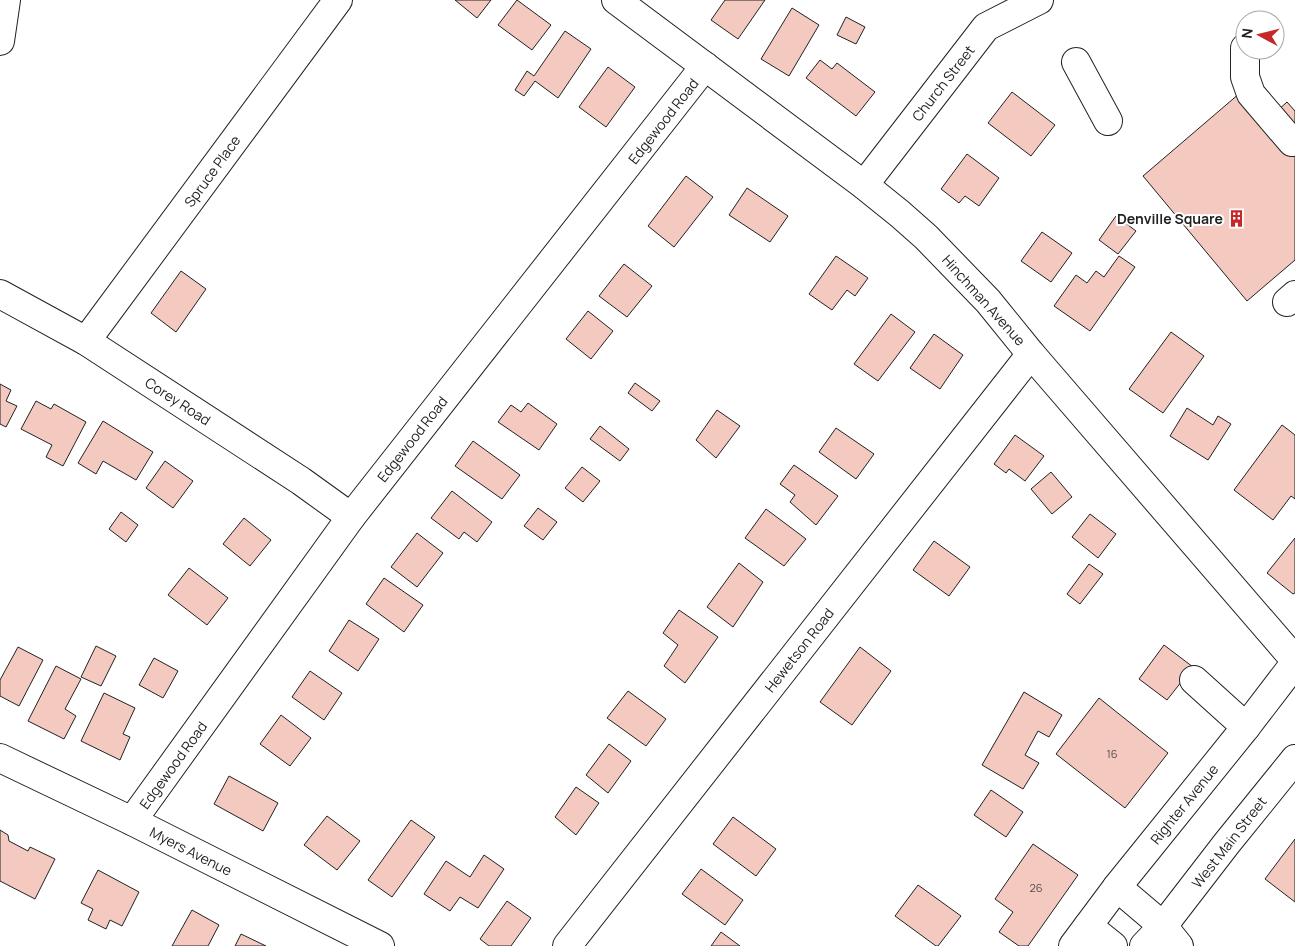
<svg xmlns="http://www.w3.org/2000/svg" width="1295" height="946" viewBox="0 0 1295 946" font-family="Manrope,sans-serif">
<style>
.building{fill:#f3c9c0;stroke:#222}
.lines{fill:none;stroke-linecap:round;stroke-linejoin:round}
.minor-casing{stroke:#222;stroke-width:30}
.highway-casing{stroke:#222;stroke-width:30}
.minor{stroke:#fff;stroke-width:28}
.highway{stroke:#fff;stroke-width:28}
.labels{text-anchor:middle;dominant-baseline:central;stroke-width:4;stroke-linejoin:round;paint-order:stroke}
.number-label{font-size:11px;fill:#564c4a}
.street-label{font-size:14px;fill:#222;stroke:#fff}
.poi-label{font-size:14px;font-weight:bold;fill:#222;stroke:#fff;text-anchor:end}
</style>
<rect width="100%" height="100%" fill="#fff"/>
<g class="building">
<polygon points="455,0 491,0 477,18"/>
<polygon points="517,0 551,25 532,50 498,25"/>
<polygon points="725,0 765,0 738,39 711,20"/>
<polygon points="792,8 819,25 789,76 761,59"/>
<polygon points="846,17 865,27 856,44 837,35"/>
<polygon points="565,31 591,49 558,98 535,81 524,96 515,90 527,71 534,76"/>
<polygon points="820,60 832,69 837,63 875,92 856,116 806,78"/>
<polygon points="608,67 635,87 606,127 579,107"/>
<polygon points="1012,92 1055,125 1031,156 988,123"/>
<polygon points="1240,93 1295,138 1295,260 1247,301 1143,176"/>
<polygon points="1287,102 1295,111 1295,133 1277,111"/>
<polygon points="967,154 999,178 979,206 965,196 959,203 941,189"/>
<polygon points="686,176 713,197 674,247 648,226"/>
<polygon points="747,188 788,216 770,242 729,215"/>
<polygon points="1116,216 1136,231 1118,254 1099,240"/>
<polygon points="1042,232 1072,253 1051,282 1021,261"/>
<polygon points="836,256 868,278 855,296 847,290 832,310 809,294"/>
<polygon points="1119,256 1135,267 1090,331 1054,306 1076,275 1087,283 1096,271 1104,277"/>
<polygon points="624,264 652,286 627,317 599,296"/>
<polygon points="181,271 206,289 176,332 151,313"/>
<polygon points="588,311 613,331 591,359 566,339"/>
<polygon points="891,314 915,332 878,381 854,364"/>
<polygon points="1171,332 1204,356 1163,413 1129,389"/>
<polygon points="934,334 963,355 940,389 910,368"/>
<polygon points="635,383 660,401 652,411 628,393"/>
<polygon points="0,384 11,390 6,401 17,406 6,427 0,424"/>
<polygon points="36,401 51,409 54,404 86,422 63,466 46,457 52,445 21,429"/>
<polygon points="528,403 557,424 539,450 498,422 511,405 521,412"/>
<polygon points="1187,408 1213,425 1218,416 1231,424 1208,460 1170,436"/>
<polygon points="717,410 740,426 716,458 696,440"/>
<polygon points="103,421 153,452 136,480 103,461 96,474 78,463"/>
<polygon points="1282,425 1295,435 1295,499 1291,496 1273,520 1234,490"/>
<polygon points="600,426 629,449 620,461 590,439"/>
<polygon points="836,428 874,454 856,479 819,452"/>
<polygon points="1015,435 1044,456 1025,481 1009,469 1006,473 994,464"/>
<polygon points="473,441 520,475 502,499 455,466"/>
<polygon points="165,461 193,481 173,508 146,488"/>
<polygon points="794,465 838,496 816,525 790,502 795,495 780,484"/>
<polygon points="582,467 600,481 583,502 565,488"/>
<polygon points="1051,472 1072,497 1052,514 1031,489"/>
<polygon points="452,491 492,522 477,542 464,532 459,539 431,518"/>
<polygon points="538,508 557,522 543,540 524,526"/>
<polygon points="766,509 806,539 784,566 745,538"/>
<polygon points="121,512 138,525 126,542 109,529"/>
<polygon points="1090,514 1116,534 1098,558 1072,537"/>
<polygon points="244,518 271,540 250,566 223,544"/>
<polygon points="417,533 443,553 417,587 391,567"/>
<polygon points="1295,538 1295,593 1293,594 1267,573"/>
<polygon points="934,541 970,567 949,596 913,570"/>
<polygon points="739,563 763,582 733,627 707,607"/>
<polygon points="1089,564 1103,574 1080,604 1067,594"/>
<polygon points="189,568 228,598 207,625 168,595"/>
<polygon points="384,578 423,605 404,632 366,604"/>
<polygon points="679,610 718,637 685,683 664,666 678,645 663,633"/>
<polygon points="349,620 379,639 358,671 329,651"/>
<polygon points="1164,645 1193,667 1167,700 1139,679"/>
<polygon points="96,646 116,656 101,686 81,677"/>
<polygon points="18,647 43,660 19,706 0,696 0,680"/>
<polygon points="860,647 891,671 852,725 820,702"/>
<polygon points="154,658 178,671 163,698 139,685"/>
<polygon points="56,666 81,679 65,709 76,716 64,739 28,721"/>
<polygon points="310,671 342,693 324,720 292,697"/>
<polygon points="628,691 666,719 646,746 607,718"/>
<polygon points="1024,692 1062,715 1049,737 1038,731 1025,755 1039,763 1023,789 982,765"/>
<polygon points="104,693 135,708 123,734 130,737 120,760 81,741"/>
<polygon points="1099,698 1168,753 1125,808 1056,754"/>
<polygon points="281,715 311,738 290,766 260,744"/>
<polygon points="609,744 631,761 608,793 586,775"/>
<polygon points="229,776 278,803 263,831 214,804"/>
<polygon points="576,787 599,803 576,835 555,817"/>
<polygon points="991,790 1023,812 1006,837 974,815"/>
<polygon points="327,816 360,841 337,870 304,845"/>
<polygon points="733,817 776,849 756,876 713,844"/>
<polygon points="411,820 435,837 392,897 368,880"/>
<polygon points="0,830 8,835 9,841 28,851 30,847 55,859 35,899 0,881"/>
<polygon points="1295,839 1295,902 1265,879"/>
<polygon points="1033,844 1078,875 1028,946 1019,946 999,932 1013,912 995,899"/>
<polygon points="484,855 504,869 478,908 460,897 450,911 424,894 446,861 470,877"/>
<polygon points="701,869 743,900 725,925 682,894"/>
<polygon points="98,870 139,892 122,926 110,920 106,929 88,920 93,909 81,903"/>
<polygon points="918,885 961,916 938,946 936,946 895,916"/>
<polygon points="507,901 531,918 511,946 489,946 480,939"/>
<polygon points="192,910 219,925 208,946 172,946"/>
<polygon points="721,932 740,946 711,946"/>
<polygon points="241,934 266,946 235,946"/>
</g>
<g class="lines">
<defs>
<g id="minor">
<polyline points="616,0 864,185 900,214 926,237 988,301 1031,354 1295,660"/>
<polyline points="0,41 6,0"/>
<polyline points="1245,48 1245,77 1251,94 1292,142"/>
<polyline points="1076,62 1108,121"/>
<polyline points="864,185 986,27 1039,0"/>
<polyline points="0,294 86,341 301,481 351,517"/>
<polyline points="1287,302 1295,295"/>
<polyline points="86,341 338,0"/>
<polyline points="1194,680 1246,727"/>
<polyline points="0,758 132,821 380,946"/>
<polyline points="132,821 351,517 705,66"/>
<polyline points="1163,926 1227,843 1295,759"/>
<polyline points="567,946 1031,354"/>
<polyline points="1073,946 1117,887 1246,727 1295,663"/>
</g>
<g id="highway">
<polyline points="1117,887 1163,926 1179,946"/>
<polyline points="1088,926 1113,946"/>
<polyline points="1144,946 1163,926"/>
</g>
</defs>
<use href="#minor" class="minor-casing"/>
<use href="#highway" class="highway-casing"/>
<use href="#minor" class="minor"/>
<use href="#highway" class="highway"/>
</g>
<defs>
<symbol id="building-bare" viewBox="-9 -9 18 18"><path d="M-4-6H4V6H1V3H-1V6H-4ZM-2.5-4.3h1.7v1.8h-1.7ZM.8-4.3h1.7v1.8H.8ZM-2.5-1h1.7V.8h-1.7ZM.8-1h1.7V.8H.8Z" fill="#c62828" stroke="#fff" stroke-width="2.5" paint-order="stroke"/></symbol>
</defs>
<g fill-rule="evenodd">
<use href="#building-bare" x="1224" y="206" width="25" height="25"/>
</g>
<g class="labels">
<g class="number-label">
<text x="1112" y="753">16</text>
<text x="1036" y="887">26</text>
</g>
<g class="street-label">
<text transform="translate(943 83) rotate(-52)">Church Street</text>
<text transform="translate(663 121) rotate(-52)">Edgewood Road</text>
<text transform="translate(212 171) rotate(-54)">Spruce Place</text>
<text transform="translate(984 300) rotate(48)">Hinchman Avenue</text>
<text transform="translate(178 401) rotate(33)">Corey Road</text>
<text transform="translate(412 439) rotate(-52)">Edgewood Road</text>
<text transform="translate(799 650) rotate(-52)">Hewetson Road</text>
<text transform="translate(173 765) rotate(-54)">Edgewood Road</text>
<text transform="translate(1184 804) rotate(-51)">Righter Avenue</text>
<text transform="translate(1229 842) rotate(-52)">West Main Street</text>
<text transform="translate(191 851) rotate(27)">Myers Avenue</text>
</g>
<g class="poi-label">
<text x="1223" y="218">Denville Square</text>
</g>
</g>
<g transform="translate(1260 35) rotate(277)"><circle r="24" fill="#ffffff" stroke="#a7a7a7"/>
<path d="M0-4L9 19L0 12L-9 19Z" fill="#c62828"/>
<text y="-8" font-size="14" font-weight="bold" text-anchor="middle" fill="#222222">N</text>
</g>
</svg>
